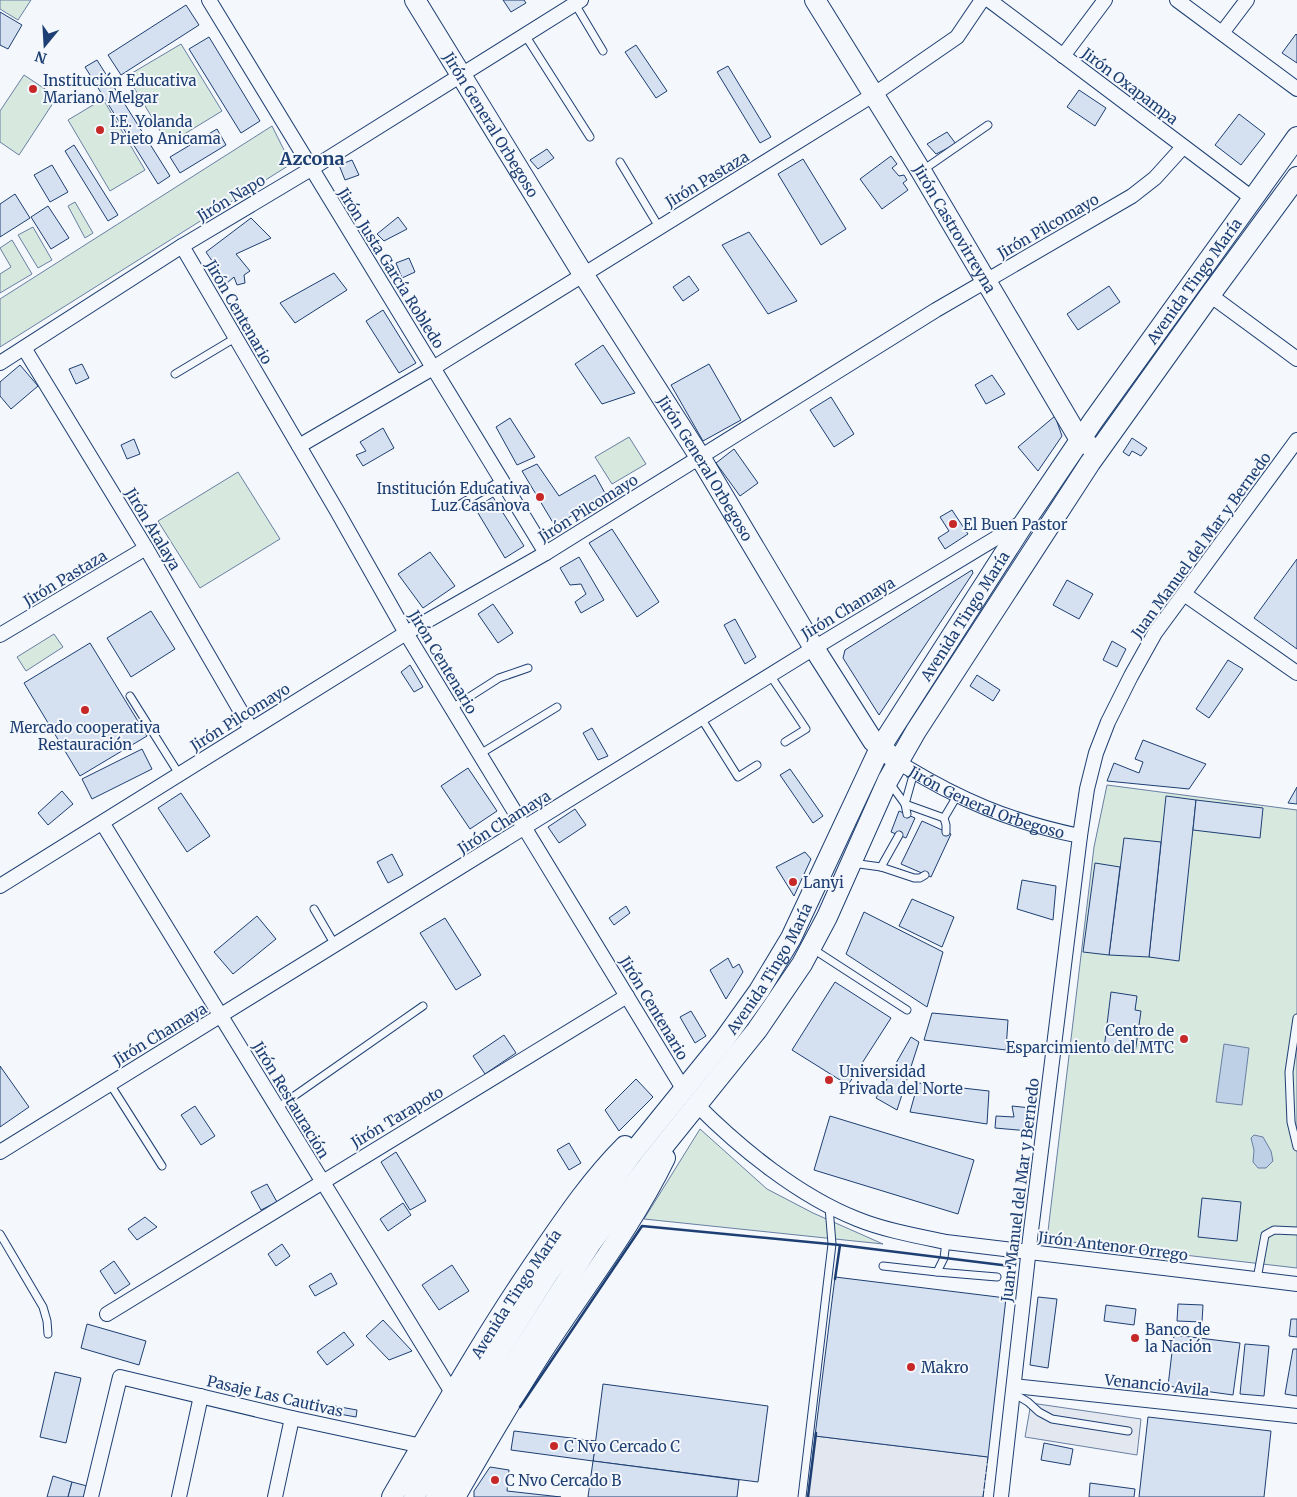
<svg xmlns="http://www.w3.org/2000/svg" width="1297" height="1497" viewBox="0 0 1297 1497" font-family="Merriweather,serif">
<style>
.green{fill:#d7e8df;stroke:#687fa3}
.parking{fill:#e3e8f0;stroke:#687fa3}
.water{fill:#bed0e5;stroke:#687fa3}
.building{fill:#d5e0f0;stroke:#1d3f73}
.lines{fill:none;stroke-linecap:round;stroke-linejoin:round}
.lane-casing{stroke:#1d3f73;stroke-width:9}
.street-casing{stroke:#1d3f73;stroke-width:16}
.secondary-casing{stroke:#1d3f73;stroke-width:22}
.lane{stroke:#f4f7fb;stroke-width:7}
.street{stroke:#f4f7fb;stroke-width:14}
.secondary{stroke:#f4f7fb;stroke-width:20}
.fence{stroke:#1d3f73;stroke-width:1;stroke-dasharray:6 2.5;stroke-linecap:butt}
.wall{stroke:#1d3f73;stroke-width:2.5}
.poi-dot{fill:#c62828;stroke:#f4f7fb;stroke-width:2}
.labels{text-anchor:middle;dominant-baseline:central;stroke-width:4;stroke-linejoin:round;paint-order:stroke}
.poi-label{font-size:15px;fill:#1d3f73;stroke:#f4f7fb;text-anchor:start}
.street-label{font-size:15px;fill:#1d3f73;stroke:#f4f7fb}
.quarter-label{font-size:18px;font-weight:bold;fill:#1d3f73;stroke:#f4f7fb}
</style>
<rect width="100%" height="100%" fill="#f4f7fb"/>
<g class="green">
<polygon points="0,0 31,0 18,20 0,9"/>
<polygon points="181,44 222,111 168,144 127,76"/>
<polygon points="24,75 57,97 19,155 0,142 0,111"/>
<polygon points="103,99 145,170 110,191 68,120"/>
<polygon points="272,126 291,164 0,347 0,299"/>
<polygon points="75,202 93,233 85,238 68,206"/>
<polygon points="33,227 52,260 38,268 18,235"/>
<polygon points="12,240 32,274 0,293 0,274 11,267 0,248"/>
<polygon points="629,437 646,464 612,484 595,457"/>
<polygon points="238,472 280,539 200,588 158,521"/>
<polygon points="54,634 63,647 26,671 17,657"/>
<polygon points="1107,785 1297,810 1297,1268 1054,1240 1048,1231 1094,847"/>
<polygon points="700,1129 767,1189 813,1213 883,1244 644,1219"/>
</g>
<g class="parking">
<polygon points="1031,1403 1141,1419 1137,1455 1025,1437"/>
<polygon points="815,1436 988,1457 983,1497 808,1497"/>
</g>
<g class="water">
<polygon points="1224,1044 1249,1048 1242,1105 1216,1102"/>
<polygon points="1254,1135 1263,1137 1271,1151 1273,1161 1266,1168 1258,1168 1253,1162 1254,1150 1251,1138"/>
</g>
<g class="building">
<polygon points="503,0 524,0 526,3 511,12"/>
<polygon points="186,5 199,25 121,75 108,55"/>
<polygon points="0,12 22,25 8,49 0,45"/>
<polygon points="1296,34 1297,35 1297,63 1282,53"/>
<polygon points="209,37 260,121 241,133 189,49"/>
<polygon points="636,45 667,91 656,98 625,52"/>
<polygon points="97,60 170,176 158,184 85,67"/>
<polygon points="728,66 771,137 760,143 717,72"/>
<polygon points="1079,90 1106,108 1095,126 1067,107"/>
<polygon points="1239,114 1265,134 1241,165 1215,145"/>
<polygon points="217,129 226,145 180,173 170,157"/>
<polygon points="947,132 956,144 936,154 927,144"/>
<polygon points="74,145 118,215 108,221 65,151"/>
<polygon points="547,149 554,158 538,169 530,160"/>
<polygon points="891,156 897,164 892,168 899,176 904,175 907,180 903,183 908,190 882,209 860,179"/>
<polygon points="803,159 846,229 821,245 778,174"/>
<polygon points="352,160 359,175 345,180 339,165"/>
<polygon points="52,165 68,192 50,202 34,175"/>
<polygon points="15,194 30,218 0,237 0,204"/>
<polygon points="48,206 69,238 51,249 31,217"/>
<polygon points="398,217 407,229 384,241 377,234"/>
<polygon points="251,218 271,238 236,254 250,271 244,275 245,283 237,285 234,277 227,283 206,252"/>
<polygon points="749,232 797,301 768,314 722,245"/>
<polygon points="409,258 415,272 402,278 396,263"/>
<polygon points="334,273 347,290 295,323 280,303"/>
<polygon points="689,276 699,290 683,301 673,287"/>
<polygon points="1109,286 1120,302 1078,330 1067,314"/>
<polygon points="383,310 416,363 399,373 366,321"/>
<polygon points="603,345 635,393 602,404 575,364"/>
<polygon points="82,364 89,378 76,384 69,369"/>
<polygon points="709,364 741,420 703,441 671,385"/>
<polygon points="20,365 38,386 11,409 0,396 0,382"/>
<polygon points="992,375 1005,394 986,404 975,385"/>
<polygon points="831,397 854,434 834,447 810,410"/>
<polygon points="1055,416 1062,436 1038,471 1018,447"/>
<polygon points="510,418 535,457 517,465 496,427"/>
<polygon points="383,428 394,448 363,466 356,455 366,451 360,442"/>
<polygon points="1132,438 1147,448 1141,456 1132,451 1129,456 1123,452"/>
<polygon points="134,439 140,454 127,459 121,445"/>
<polygon points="734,449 758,483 740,496 716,463"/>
<polygon points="537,464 559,496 595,475 606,495 555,526 522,471"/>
<polygon points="493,497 524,546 505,558 475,508"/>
<polygon points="952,510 968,534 945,549 938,538 949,531 940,517"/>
<polygon points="612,529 659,602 637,617 589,543"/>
<polygon points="430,552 455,586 423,608 398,574"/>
<polygon points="579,557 604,600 581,613 575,602 586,594 581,584 570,585 560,568"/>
<polygon points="1297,559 1297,649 1254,618"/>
<polygon points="972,570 973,573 879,715 843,658 845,650"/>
<polygon points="1067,580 1093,594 1079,619 1053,605"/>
<polygon points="493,604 513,633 498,643 478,614"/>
<polygon points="151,611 175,649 131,677 107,638"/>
<polygon points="735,619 756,657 745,664 724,625"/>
<polygon points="1112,641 1126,649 1117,667 1103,660"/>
<polygon points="90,643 147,736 80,776 24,683"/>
<polygon points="1228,660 1243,669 1209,718 1196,709"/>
<polygon points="410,665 423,687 414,692 401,672"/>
<polygon points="977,675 1000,690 993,701 970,686"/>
<polygon points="592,728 608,756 598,760 583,733"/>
<polygon points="1143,740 1206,764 1189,789 1107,781 1114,763 1139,773 1143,762 1135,759"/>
<polygon points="142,749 152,769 92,799 82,779"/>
<polygon points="468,768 497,811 470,829 441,786"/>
<polygon points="790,769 823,816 813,823 780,775"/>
<polygon points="1297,787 1297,804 1288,803"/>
<polygon points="62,791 73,804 48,825 38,813"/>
<polygon points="181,793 210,836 187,852 158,808"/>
<polygon points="1166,796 1196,800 1179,961 1149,957"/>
<polygon points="1196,800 1263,808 1260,838 1193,830"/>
<polygon points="575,809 586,825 559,843 548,827"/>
<polygon points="899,811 915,818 906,838 891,832"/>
<polygon points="922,821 951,834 931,877 901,864"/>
<polygon points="1124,838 1161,842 1149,957 1109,955"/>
<polygon points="805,852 811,859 794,896 776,867"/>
<polygon points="392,854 403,875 388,883 377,862"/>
<polygon points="1095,863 1120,867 1109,955 1083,952"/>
<polygon points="1022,880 1056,886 1053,920 1017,909"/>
<polygon points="912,899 954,917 942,947 899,926"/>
<polygon points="626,906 630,913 614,925 609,918"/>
<polygon points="864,912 943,952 927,1007 846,954"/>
<polygon points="257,916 276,939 233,974 214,952"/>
<polygon points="445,918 481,975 456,990 420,933"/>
<polygon points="728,958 733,968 739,964 743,972 726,999 710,970"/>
<polygon points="835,982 891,1018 848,1085 792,1050"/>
<polygon points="1111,992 1137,996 1135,1010 1141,1011 1135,1053 1104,1049"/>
<polygon points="691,1011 706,1036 695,1043 680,1017"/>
<polygon points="932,1013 1008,1020 1006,1050 924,1040"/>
<polygon points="504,1035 516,1053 485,1074 473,1056"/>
<polygon points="911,1037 919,1042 897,1110 876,1098"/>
<polygon points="0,1066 29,1107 0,1127"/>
<polygon points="636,1079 653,1097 619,1131 605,1110"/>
<polygon points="918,1083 989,1091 987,1124 910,1112"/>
<polygon points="195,1106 215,1136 201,1145 181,1115"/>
<polygon points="1012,1106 1031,1108 1029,1131 995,1128 996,1116 1014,1117"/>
<polygon points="830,1116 974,1160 958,1214 814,1170"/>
<polygon points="569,1143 581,1163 569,1170 557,1150"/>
<polygon points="396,1152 426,1201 410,1210 381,1162"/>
<polygon points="267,1184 277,1202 261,1210 251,1192"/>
<polygon points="1202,1198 1241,1202 1237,1241 1198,1237"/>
<polygon points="403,1203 411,1215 388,1231 380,1219"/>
<polygon points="145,1217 157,1227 137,1240 128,1229"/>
<polygon points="282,1244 290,1256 276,1266 268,1254"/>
<polygon points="114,1261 130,1284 115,1294 100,1271"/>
<polygon points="452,1265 469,1291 439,1310 422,1285"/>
<polygon points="331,1273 337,1284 315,1296 309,1286"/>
<polygon points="835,1277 1006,1298 988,1457 815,1436"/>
<polygon points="1038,1297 1057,1299 1048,1368 1030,1365"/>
<polygon points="1178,1304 1203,1305 1202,1322 1177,1321"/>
<polygon points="1106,1305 1136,1309 1134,1325 1104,1321"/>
<polygon points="1291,1319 1297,1319 1297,1337 1289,1336"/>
<polygon points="383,1320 412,1351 389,1360 366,1336"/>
<polygon points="87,1324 146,1341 139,1365 81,1348"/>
<polygon points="344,1332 354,1345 327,1365 317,1352"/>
<polygon points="1174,1335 1240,1343 1233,1395 1168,1386"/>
<polygon points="1245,1344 1269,1346 1264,1396 1240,1394"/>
<polygon points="1293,1349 1297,1349 1297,1396 1285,1394"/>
<polygon points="55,1372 81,1378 66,1443 40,1437"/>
<polygon points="603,1384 768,1406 758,1482 593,1461"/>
<polygon points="329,1405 357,1410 356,1417 328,1412"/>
<polygon points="1148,1417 1271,1431 1264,1497 1139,1497"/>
<polygon points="514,1431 596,1441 593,1461 511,1450"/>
<polygon points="1044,1443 1073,1449 1070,1465 1041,1460"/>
<polygon points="593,1461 739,1480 737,1497 588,1497"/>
<polygon points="490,1467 509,1470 507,1491 561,1497 474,1497 474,1491"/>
<polygon points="53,1476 72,1482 68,1497 47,1497"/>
<polygon points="72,1482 87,1486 84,1497 68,1497"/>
<polygon points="1090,1483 1135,1489 1134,1497 1089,1497"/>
</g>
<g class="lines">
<defs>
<g id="lane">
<polyline points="575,4 603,51"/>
<polyline points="525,35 590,137"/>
<polyline points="620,162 659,227"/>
<polyline points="923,170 988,125"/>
<polyline points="175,374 235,338"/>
<polyline points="457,506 502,480"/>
<polyline points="770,675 806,729 785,742"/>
<polyline points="130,696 179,774"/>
<polyline points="452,708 499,678 528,668"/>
<polyline points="701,718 738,777 757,765"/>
<polyline points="480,754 557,707"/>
<polyline points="914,772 905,804 944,818"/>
<polyline points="889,782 905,804 907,814"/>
<polyline points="946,832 946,825 944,818 957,796"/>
<polyline points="852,863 881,867 914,878 920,878 925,875"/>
<polyline points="881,867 899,835"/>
<polyline points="314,909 335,945"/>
<polyline points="813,949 907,1010"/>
<polyline points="1297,1018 1289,1072 1291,1122 1297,1147"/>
<polyline points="110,1084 162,1166"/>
<polyline points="277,1108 423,1006"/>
<polyline points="0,1234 43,1307 47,1321 48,1334"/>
<polyline points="883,1266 937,1272 944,1258 946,1242"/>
<polyline points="937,1272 997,1277"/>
<polyline points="1257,1279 1265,1235 1274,1230 1297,1231"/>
<polyline points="1013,1393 1028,1402 1039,1412 1052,1419 1128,1431"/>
<polyline points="802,1497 832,1244 829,1207"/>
</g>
<g id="street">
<polyline points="209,0 546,553"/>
<polyline points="989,0 1252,198"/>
<polyline points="1177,0 1297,89"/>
<polyline points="1222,33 1247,0"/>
<polyline points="1063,56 1105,0"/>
<polyline points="182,246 337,511 406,633 684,1090"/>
<polyline points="1210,295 1297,359"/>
<polyline points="24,348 146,548 251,729"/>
<polyline points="0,363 182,246 311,169 581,0"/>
<polyline points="299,446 433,368 873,95 957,37 982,0"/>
<polyline points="1184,594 1297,673"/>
<polyline points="0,635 146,548"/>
<path id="s1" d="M898,762C957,799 1011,822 1080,836"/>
<polyline points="103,824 453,1394"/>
<polyline points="0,886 406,633 546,553 936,310 1132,196 1155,178 1183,147"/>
<path d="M697,1105C741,1149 799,1196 857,1219C884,1230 917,1236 946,1242L1297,1284"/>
<polyline points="0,1152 814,648 1021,523"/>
<polyline points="107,1314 627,996"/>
<polyline points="1014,1386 1297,1416"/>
<polyline points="91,1497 120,1377 292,1418 422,1446"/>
<polyline points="179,1497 201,1396"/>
<polyline points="275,1497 292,1418"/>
<polyline points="1001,1497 1030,1239 1080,836 1087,789 1096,753 1108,722 1131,676 1155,633 1297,440"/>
</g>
<g id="secondary">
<path id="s2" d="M415,0L583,274L700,457L814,648L873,741L890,755"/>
<path id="s3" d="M815,0L921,171L1080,440L1090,446"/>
<path id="s4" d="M392,1497C440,1415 487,1332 541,1254C567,1216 592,1179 625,1146"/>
<path id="s5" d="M414,1497L500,1350L549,1272L631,1155L724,1040L759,991L791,938L880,748L1026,520L1093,421L1297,137"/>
<polyline points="436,1497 511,1369 591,1243 650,1163 757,1030 802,964 827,917 888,780 916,731 1090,463 1210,295 1297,177"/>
<path d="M455,1497C485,1445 514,1394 547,1344C587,1283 633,1224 665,1158"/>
</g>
</defs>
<use href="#lane" class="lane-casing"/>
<use href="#street" class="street-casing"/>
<use href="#secondary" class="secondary-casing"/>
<use href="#lane" class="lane"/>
<use href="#street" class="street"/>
<use href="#secondary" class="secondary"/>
<polyline class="fence" points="983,1497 988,1457"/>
<g class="wall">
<polyline points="835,1279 840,1245"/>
<polyline points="520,1407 642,1226 840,1245 1010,1266 1006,1298"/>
<polyline points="808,1497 816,1433"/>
</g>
</g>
<g class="poi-dot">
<circle cx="33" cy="89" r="5"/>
<circle cx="100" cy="130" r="5"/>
<circle cx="540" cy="497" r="5"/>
<circle cx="953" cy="524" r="5"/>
<circle cx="85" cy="710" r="5"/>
<circle cx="793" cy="882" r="5"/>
<circle cx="1184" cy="1039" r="5"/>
<circle cx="829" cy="1080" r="5"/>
<circle cx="1135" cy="1338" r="5"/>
<circle cx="911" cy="1367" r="5"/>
<circle cx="554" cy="1446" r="5"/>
<circle cx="495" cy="1480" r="5"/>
</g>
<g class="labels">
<g class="poi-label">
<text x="43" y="80">Institución Educativa<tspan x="43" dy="17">Mariano Melgar</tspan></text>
<text x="110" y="121">I.E. Yolanda<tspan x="110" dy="17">Prieto Anicama</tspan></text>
<text x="530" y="488" text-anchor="end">Institución Educativa<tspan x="530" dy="17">Luz Casanova</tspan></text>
<text x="963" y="524">El Buen Pastor</text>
<text x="85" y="727" text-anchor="middle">Mercado cooperativa<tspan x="85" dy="17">Restauración</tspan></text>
<text x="803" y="882">Lanyi</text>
<text x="1174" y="1030" text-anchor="end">Centro de<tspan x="1174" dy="17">Esparcimiento del MTC</tspan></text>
<text x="839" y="1071">Universidad<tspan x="839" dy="17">Privada del Norte</tspan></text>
<text x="1145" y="1329">Banco de<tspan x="1145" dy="17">la Nación</tspan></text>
<text x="921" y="1367">Makro</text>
<text x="564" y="1446">C Nvo Cercado C</text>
<text x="505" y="1480">C Nvo Cercado B</text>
</g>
<g class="street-label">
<text transform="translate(1130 86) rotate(37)">Jirón Oxapampa</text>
<text stroke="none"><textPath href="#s2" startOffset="146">Jirón General Orbegoso</textPath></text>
<text transform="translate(707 179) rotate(-31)">Jirón Pastaza</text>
<text transform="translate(231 198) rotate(-31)">Jirón Napo</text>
<text transform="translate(1048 226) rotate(-30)">Jirón Pilcomayo</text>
<text stroke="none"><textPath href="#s3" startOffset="268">Jirón Castrovirreyna</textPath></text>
<text transform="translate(391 268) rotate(58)">Jirón Justa García Robledo</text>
<text stroke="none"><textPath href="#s5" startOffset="1448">Avenida Tingo María</textPath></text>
<text transform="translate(239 312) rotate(60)">Jirón Centenario</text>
<text stroke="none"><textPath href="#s2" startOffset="551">Jirón General Orbegoso</textPath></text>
<text transform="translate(588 508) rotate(-32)">Jirón Pilcomayo</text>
<text transform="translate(153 529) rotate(59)">Jirón Atalaya</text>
<text transform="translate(1201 545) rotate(-54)">Juan Manuel del Mar y Bernedo</text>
<text transform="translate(65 578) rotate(-31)">Jirón Pastaza</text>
<text transform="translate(848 608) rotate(-31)">Jirón Chamaya</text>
<text stroke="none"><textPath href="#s5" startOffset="1042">Avenida Tingo María</textPath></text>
<text transform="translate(443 662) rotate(59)">Jirón Centenario</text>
<text transform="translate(240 717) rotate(-32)">Jirón Pilcomayo</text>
<text stroke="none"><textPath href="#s1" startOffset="98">Jirón General Orbegoso</textPath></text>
<text transform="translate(504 822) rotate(-32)">Jirón Chamaya</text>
<text stroke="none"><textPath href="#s5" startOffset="638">Avenida Tingo María</textPath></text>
<text transform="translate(654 1008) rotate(59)">Jirón Centenario</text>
<text transform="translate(160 1034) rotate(-31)">Jirón Chamaya</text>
<text transform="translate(291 1100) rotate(59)">Jirón Restauración</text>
<text transform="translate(397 1117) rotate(-31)">Jirón Tarapoto</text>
<text transform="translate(1020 1190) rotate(-83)">Juan Manuel del Mar y Bernedo</text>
<text transform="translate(1113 1246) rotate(7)">Jirón Antenor Orrego</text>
<text stroke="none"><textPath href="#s4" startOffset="238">Avenida Tingo María</textPath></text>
<text transform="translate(1157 1385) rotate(6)">Venancio Avila</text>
<text transform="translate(275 1396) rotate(13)">Pasaje Las Cautivas</text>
</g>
<g class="quarter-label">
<text x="312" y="158">Azcona</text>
</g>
</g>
<g transform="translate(45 45) rotate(198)" stroke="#f4f7fb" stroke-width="4" paint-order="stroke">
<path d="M0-4L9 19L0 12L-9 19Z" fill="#1d3f73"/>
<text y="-8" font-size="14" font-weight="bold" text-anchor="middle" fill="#1d3f73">N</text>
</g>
</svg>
